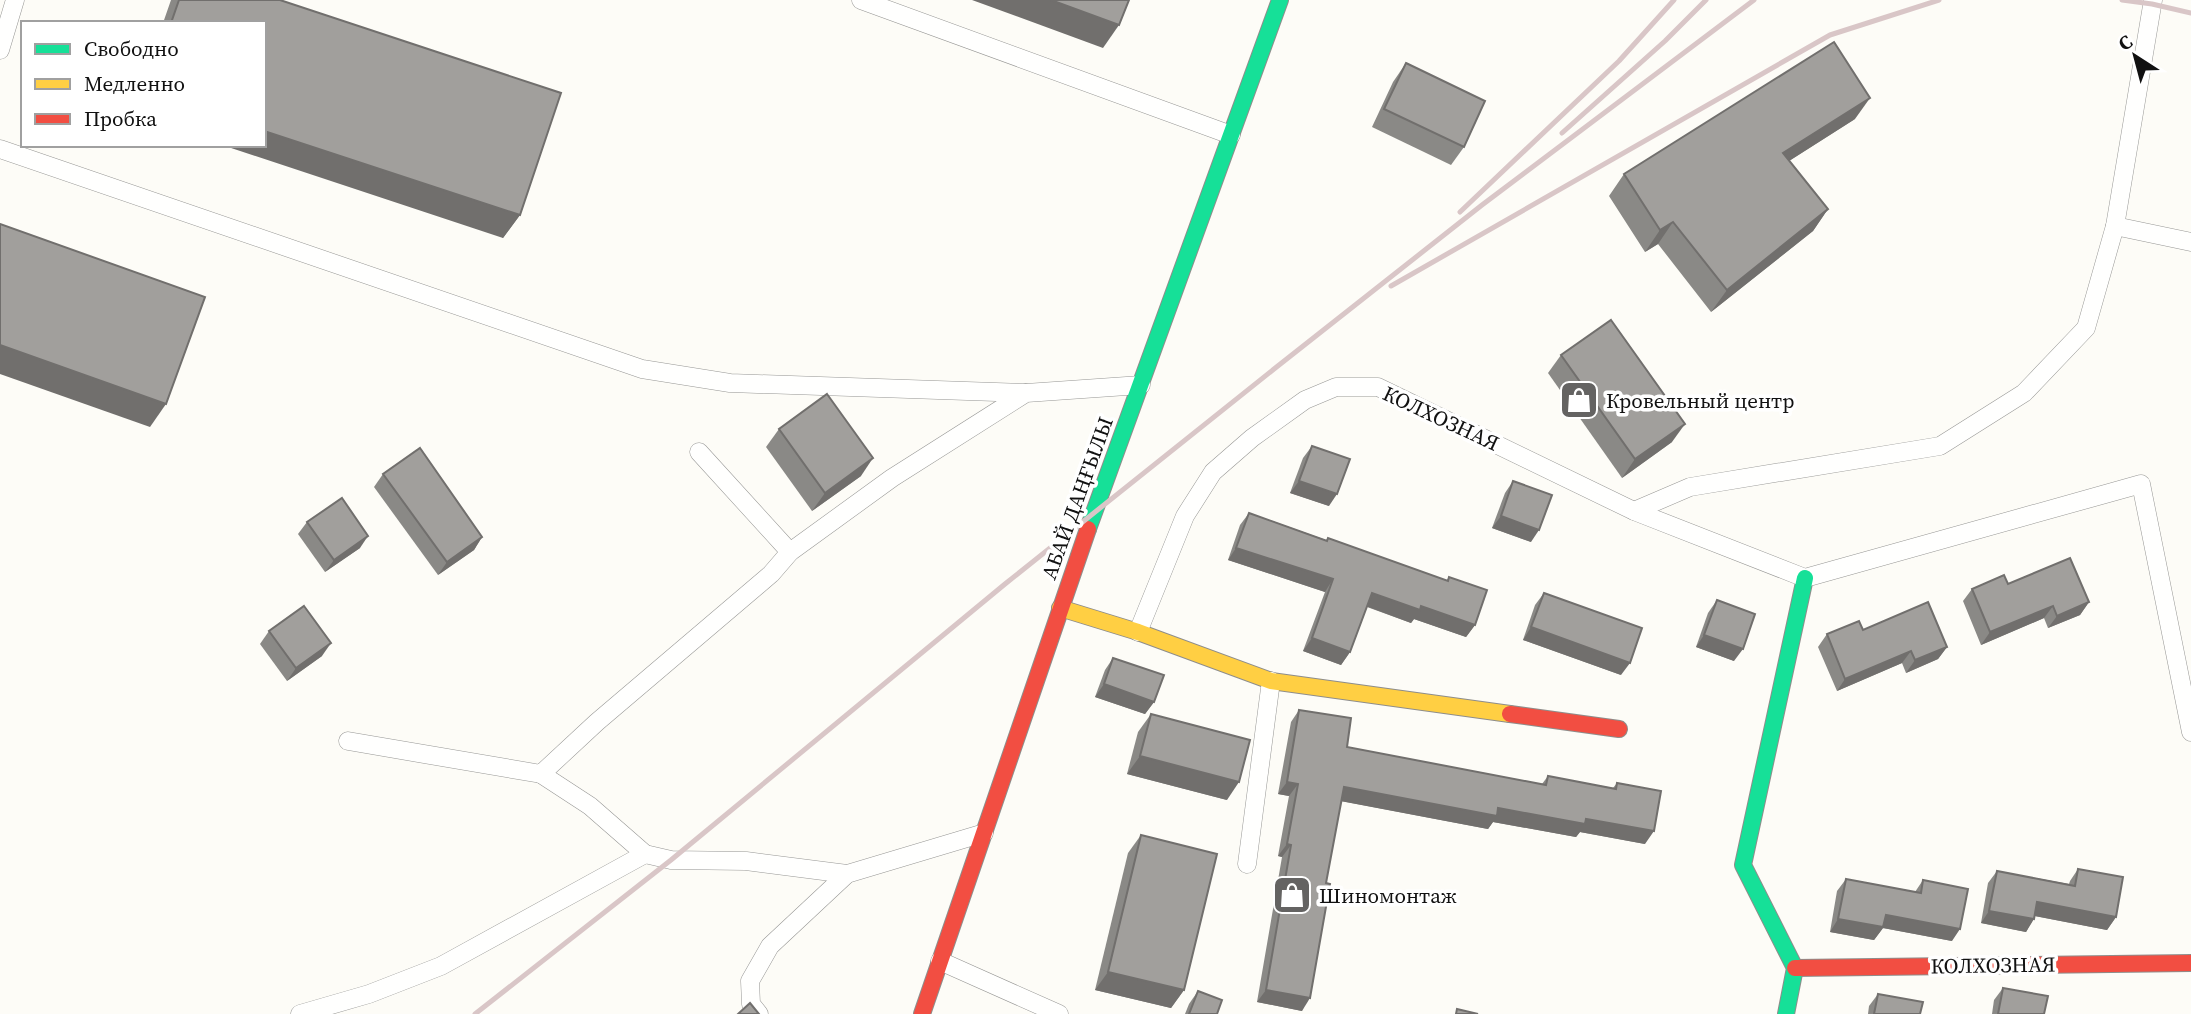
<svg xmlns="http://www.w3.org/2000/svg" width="2191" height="1014" viewBox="0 0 2191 1014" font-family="'Source Serif 4',serif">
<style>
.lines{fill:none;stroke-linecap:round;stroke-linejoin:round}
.lane-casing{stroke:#979795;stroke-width:19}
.fast-casing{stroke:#8e8d8b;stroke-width:18}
.slow-casing{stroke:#8e8d8b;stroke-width:18}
.jam-casing{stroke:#8e8d8b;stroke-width:18}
.lane{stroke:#fffffe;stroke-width:18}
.fast{stroke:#16e098;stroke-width:16}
.slow{stroke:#ffcf43;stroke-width:16}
.jam{stroke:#f24e42;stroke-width:16}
.rail{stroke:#d9c6c7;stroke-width:5}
.wall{fill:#8a8986}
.shaded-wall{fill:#716f6d}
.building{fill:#a19f9c;stroke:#716f6d;stroke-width:2}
.labels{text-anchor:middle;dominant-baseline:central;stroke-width:7;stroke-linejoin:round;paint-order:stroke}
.poi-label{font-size:21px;fill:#111;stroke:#fff;text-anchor:start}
.street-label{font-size:21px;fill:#111;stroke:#fff}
</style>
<rect width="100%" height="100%" fill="#fdfcf7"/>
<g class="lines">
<defs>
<g id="lane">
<polyline points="861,0 1231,135"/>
<polyline points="0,50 15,0"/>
<polyline points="0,149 642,369 730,383 1026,393"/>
<polyline points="2115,226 2153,0"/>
<polyline points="699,452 790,552"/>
<polyline points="1634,511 1690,487 1940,446 2024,393 2086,328 2115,226 2191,242"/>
<polyline points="1138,632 1185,516 1213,472 1252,438 1305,400 1336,387 1378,387 1634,511 1805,578 2141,484 2191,732"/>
<polyline points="348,741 541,774 597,722 771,574 790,552 892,478 1026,393 1141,385"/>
<polyline points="541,774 590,806 645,854 671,860 746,861 847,874"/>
<polyline points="1247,864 1271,681"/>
<polyline points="940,961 1059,1014"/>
<polyline points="300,1014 369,994 441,966 645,854"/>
<polyline points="759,1014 751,1004 750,981 770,946 847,874 984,833"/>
</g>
<g id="fast">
<polyline points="1088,529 1280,0"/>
<polyline points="1786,1014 1795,968 1743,865 1805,578"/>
</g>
<polyline id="slow" points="1060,608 1138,632 1271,681 1510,714"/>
<g id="jam">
<polyline points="1510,714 1619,729"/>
<polyline points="1795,968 2191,963"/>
<polyline points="922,1014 1088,529"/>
</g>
</defs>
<use href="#lane" class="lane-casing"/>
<use href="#fast" class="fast-casing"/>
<use href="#slow" class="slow-casing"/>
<use href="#jam" class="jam-casing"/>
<use href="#lane" class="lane"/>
<use href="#fast" class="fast"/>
<use href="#slow" class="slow"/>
<use href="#jam" class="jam"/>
<g class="rail">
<polyline points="2122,0 2152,4 2191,13"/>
<polyline points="1562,133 1665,41 1706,0"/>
<polyline points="1460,212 1619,61 1674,0"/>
<polyline points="1391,286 1830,35 1939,0"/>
<polyline points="475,1014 671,860 1005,584 1274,369 1482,205 1754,0"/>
</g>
</g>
<g class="wall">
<polygon points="171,0 280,0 520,215 503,238 264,23 163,23"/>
<polygon points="1406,63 1464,147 1451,165 1372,127 1393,82"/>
<polygon points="1855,119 1789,161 1828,209 1813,231 1711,312 1658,244 1645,252 1609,196 1624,174"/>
<polygon points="1561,355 1672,442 1622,478 1548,373"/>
<polygon points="779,429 861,476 812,511 766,447"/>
<polygon points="1312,446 1329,506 1290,493 1303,458"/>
<polygon points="383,474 482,537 474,550 438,575 374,487"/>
<polygon points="1513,481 1531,542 1492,528 1505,493"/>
<polygon points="1249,513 1326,540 1328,538 1446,581 1449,577 1475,625 1466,637 1414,619 1411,623 1367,607 1350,652 1341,665 1303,651 1325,592 1228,560 1240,525"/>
<polygon points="307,522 360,548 325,572 298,534"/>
<polygon points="2008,584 2089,602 2080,615 2048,628 2044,618 1981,645 1963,601 1972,589"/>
<polygon points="1544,593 1621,675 1523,640 1535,605"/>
<polygon points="1717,600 1734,661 1696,647 1708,613"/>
<polygon points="1863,630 1947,647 1938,659 1906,673 1902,663 1837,691 1818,647 1827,634"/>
<polygon points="269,631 322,656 287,681 260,644"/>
<polygon points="1113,658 1154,702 1145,714 1095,697 1105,670"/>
<polygon points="1299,710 1347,747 1542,784 1548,776 1613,788 1617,783 1645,844 1580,832 1576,837 1493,822 1488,829 1341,801 1302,1011 1257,1002 1282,857 1278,856 1289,796 1278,794 1291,722"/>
<polygon points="1151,714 1227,800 1127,774 1138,732"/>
<polygon points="1141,835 1184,990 1171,1008 1095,990 1128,853"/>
<polygon points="2078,869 2116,917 2107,930 2035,916 2026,932 1981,923 1988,883 1997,871 2069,884 2070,881"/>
<polygon points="1846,879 1915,892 1923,880 1952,941 1883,928 1874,940 1830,932 1837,891"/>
<polygon points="2003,988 2044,1014 1992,1014 1994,1000"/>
<polygon points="1198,991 1217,1014 1185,1014 1189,1004"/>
<polygon points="1878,994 1920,1014 1868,1014 1869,1006"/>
</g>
<g class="shaded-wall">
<polygon points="972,0 1051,0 1119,25 1103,48"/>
<polygon points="1870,98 1855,119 1767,175 1783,153"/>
<polygon points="264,131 520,215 503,238 222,145 264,145"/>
<polygon points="1828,209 1813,231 1711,312 1727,290"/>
<polygon points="1673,222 1658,244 1645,252 1660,230"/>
<polygon points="0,345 166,404 150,427 0,374"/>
<polygon points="1685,424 1672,442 1622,478 1635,459"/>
<polygon points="873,458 861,476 812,511 825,493"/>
<polygon points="1299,481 1337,494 1329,506 1290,493"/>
<polygon points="1501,516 1539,530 1531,542 1492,528"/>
<polygon points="368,536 360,548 325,572 334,560"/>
<polygon points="482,537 474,550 438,575 447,562"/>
<polygon points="1236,548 1333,579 1325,592 1228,560"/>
<polygon points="1372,593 1421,606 1475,625 1466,637 1414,619 1411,623 1363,605"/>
<polygon points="2089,602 2080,615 2048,628 2057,616"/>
<polygon points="2053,606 2044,618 1981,645 1990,632"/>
<polygon points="1531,627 1630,663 1621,675 1523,640"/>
<polygon points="1704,635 1743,649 1734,661 1696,647"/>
<polygon points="1312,638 1350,652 1341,665 1303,651"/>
<polygon points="331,643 322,656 287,681 296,668"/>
<polygon points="1947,647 1938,659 1906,673 1915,660"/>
<polygon points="1911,651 1902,663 1837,691 1845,679"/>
<polygon points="1104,684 1154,702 1145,714 1095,697"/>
<polygon points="1140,756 1239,782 1227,800 1127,774"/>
<polygon points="1287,782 1298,784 1289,796 1278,794"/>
<polygon points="1344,787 1498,808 1586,819 1654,831 1645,844 1580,832 1576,837 1493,822 1488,829 1335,800"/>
<polygon points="1287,844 1291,845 1282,857 1278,856"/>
<polygon points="2037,902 2116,917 2107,930 2029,915"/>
<polygon points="1989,911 2034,919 2026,932 1981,923"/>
<polygon points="1886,915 1960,929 1952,941 1883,928 1874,940 1830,932 1838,919"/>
<polygon points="1108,972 1184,990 1171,1008 1095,990"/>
<polygon points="1266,990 1310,998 1302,1011 1257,1002"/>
</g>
<g class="building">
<polygon points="179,0 280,0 561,93 520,215 264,131 264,23 171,23"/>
<polygon points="1051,0 1129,0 1119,25"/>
<polygon points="1834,42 1870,98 1783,153 1828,209 1727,290 1673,222 1660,230 1624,174"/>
<polygon points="1406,63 1485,101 1464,147 1384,109"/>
<polygon points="0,224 205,297 166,404 0,345"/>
<polygon points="1611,320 1685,424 1635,459 1561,355"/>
<polygon points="827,394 873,458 825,493 779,429"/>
<polygon points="1312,446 1350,459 1337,494 1299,481"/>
<polygon points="420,448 482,537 447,562 383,474"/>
<polygon points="1513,481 1552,495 1539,530 1501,516"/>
<polygon points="342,498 368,536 334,560 307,522"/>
<polygon points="1249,513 1327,541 1328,538 1448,581 1449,577 1487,590 1475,625 1421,606 1420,610 1372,593 1350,652 1312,638 1333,579 1236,548"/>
<polygon points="2070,558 2089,602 2057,616 2053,606 1990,632 1972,589 2004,575 2008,584"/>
<polygon points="1544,593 1642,628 1630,663 1531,627"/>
<polygon points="1717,600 1755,614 1743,649 1704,635"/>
<polygon points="1928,602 1947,647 1915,660 1911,651 1845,679 1827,634 1859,621 1863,630"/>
<polygon points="304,606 331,643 296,668 269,631"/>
<polygon points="1113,658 1164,675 1154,702 1104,684"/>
<polygon points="1299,710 1351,718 1347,747 1546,785 1548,776 1616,789 1617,783 1661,791 1654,831 1586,819 1585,824 1498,808 1497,816 1344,787 1326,883 1330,884 1310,998 1266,990 1291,845 1287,844 1298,784 1287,782"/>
<polygon points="1151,714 1250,740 1239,782 1140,756"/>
<polygon points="1141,835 1217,854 1184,990 1108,972"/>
<polygon points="2078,869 2123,877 2116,917 2037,902 2034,919 1989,911 1997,871 2075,886"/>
<polygon points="1846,879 1921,893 1923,880 1968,889 1960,929 1886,915 1883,927 1838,919"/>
<polygon points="2003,988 2048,996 2044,1014 1998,1014"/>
<polygon points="1198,991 1222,1000 1217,1014 1189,1014"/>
<polygon points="1878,994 1923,1002 1920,1014 1874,1014"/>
<polygon points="750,1003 759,1014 738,1014"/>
<polygon points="1457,1009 1478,1014 1456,1014"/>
</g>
<defs>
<symbol id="shop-square" viewBox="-11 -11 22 22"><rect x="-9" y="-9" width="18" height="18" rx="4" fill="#646362" stroke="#fff"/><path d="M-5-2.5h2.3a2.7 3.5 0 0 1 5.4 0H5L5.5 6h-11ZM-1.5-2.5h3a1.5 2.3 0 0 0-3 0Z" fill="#fff"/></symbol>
</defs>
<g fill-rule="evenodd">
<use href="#shop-square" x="1557" y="378" width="44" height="44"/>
<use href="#shop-square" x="1270" y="873" width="44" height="44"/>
</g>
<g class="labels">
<g class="poi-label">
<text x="1606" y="400">Кровельный центр</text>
<text x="1319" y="895">Шиномонтаж</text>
</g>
<g class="street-label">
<text transform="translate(1441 418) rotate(25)">КОЛХОЗНАЯ</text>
<text transform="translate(1077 498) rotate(-70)">АБАЙ ДАҢҒЫЛЫ</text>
<text transform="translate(1993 965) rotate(-1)">КОЛХОЗНАЯ</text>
</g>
</g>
<rect x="21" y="21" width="245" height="126" fill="#ffffff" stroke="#a0a0a0" stroke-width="2"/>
<rect x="35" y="44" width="35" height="10" fill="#16e098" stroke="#a0a0a0" stroke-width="2"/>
<text x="84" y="56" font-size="21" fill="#111111">Свободно</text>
<rect x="35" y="79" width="35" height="10" fill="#ffcf43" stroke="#a0a0a0" stroke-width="2"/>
<text x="84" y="91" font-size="21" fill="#111111">Медленно</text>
<rect x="35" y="114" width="35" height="10" fill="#f24e42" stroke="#a0a0a0" stroke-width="2"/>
<text x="84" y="126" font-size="21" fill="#111111">Пробка</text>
<g transform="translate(2135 56) rotate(324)" stroke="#ffffff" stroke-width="5" paint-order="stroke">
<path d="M0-5L12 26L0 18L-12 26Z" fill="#111111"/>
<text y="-10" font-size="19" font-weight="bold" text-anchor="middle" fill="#111111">С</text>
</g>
</svg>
